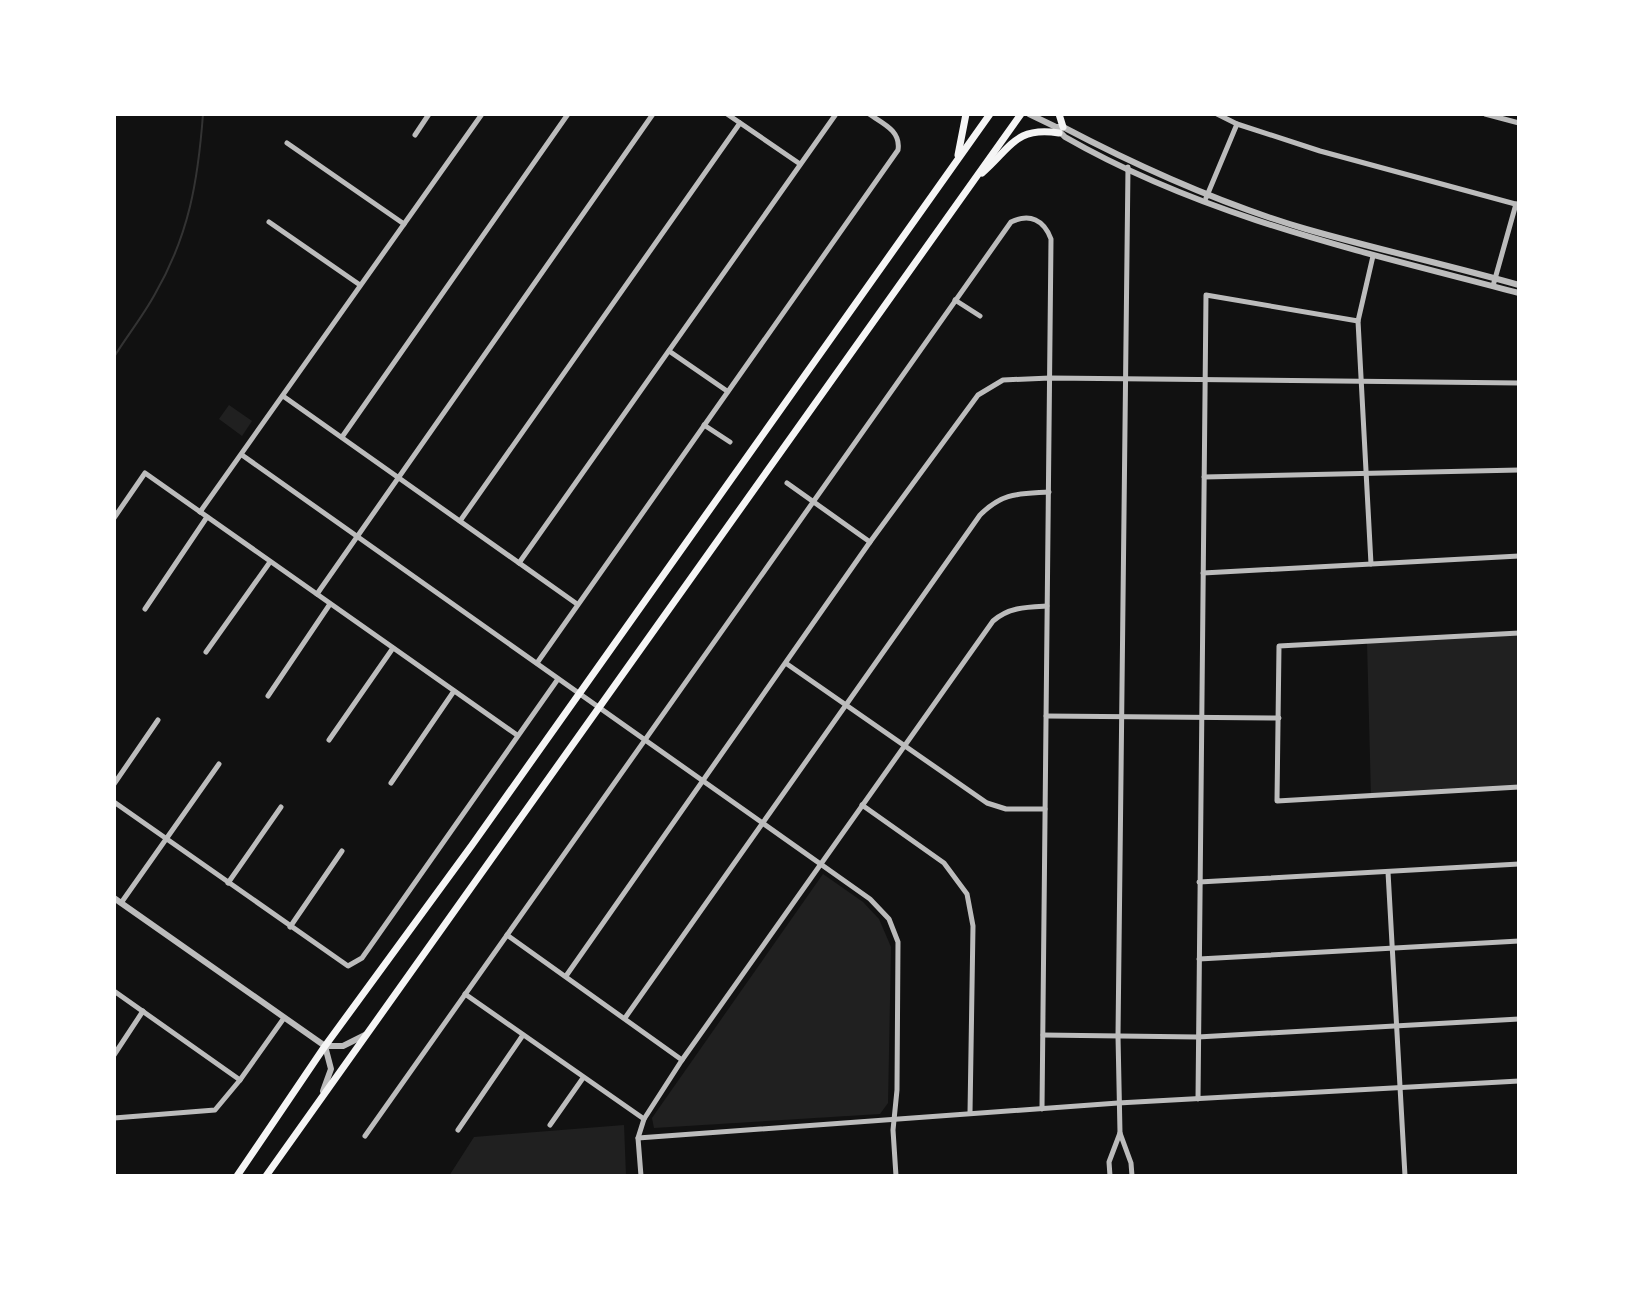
<svg xmlns="http://www.w3.org/2000/svg" width="1633" height="1290" viewBox="0 0 1633 1290" font-family="'Archivo Narrow',sans-serif">
<style>
.green{fill:#202020}
.lines{fill:none;stroke-linecap:round;stroke-linejoin:round}
.stream{stroke:#333;stroke-width:2}
.minor{stroke:#bcbcbc;stroke-width:5}
.tertiary{stroke:#bcbcbc;stroke-width:6}
.primary{stroke:#f5f5f5;stroke-width:7}
</style>
<rect width="100%" height="100%" fill="#111"/>
<g class="green">
<polygon points="229,405 252,421 242,436 219,419"/>
<polygon points="1519,633 1519,787 1371,796 1367,641"/>
<polygon points="823,874 863,902 879,919 891,947 888,1103 880,1114 654,1128 652,1118"/>
<polygon points="624,1125 626,1176 449,1176 474,1137"/>
</g>
<g class="lines">
<path class="stream" d="M114,357C127,336 143,316 155,294C189,235 198,181 203,114"/>
<g class="minor">
<polyline points="727,114 800,164"/>
<polyline points="1217,114 1237,124 1320,151 1519,205"/>
<polyline points="1485,114 1519,123"/>
<polyline points="415,135 429,114"/>
<polyline points="287,143 404,224"/>
<polyline points="1206,198 1237,124"/>
<polyline points="269,222 360,285"/>
<polyline points="1493,286 1516,204"/>
<polyline points="955,300 980,316"/>
<polyline points="669,351 727,391"/>
<polyline points="283,396 577,604"/>
<polyline points="704,425 730,442"/>
<polyline points="342,437 568,114"/>
<polyline points="242,455 870,899 889,919 898,942 897,1090 893,1130 896,1176"/>
<polyline points="1204,477 1519,470"/>
<polyline points="787,483 870,542"/>
<polyline points="200,512 482,114"/>
<polyline points="114,518 145,473 517,735"/>
<polyline points="460,521 740,123"/>
<polyline points="519,563 836,114"/>
<polyline points="1371,564 1358,321 1373,256"/>
<polyline points="1203,573 1519,556"/>
<polyline points="317,594 653,114"/>
<polyline points="145,609 207,517"/>
<polyline points="1519,633 1279,646 1277,801 1519,787"/>
<polyline points="206,652 270,562"/>
<path d="M537,663L898,150C901,131 884,124 869,114"/>
<polyline points="787,664 987,803 1006,809 1045,809"/>
<polyline points="268,696 330,604"/>
<polyline points="1046,716 1279,718"/>
<polyline points="329,740 393,648"/>
<polyline points="391,783 454,691"/>
<polyline points="114,784 158,720"/>
<polyline points="114,802 348,966 362,958 558,679"/>
<polyline points="862,805 944,863 967,894 973,926 970,1113"/>
<polyline points="1388,872 1405,1176"/>
<polyline points="1199,882 1519,864"/>
<polyline points="228,883 281,807"/>
<polyline points="121,903 219,764"/>
<polyline points="290,927 342,851"/>
<polyline points="507,935 682,1060"/>
<polyline points="1199,959 1519,941"/>
<polyline points="566,976 870,542 978,395 1003,380 1050,378 1519,383"/>
<polyline points="114,991 240,1080"/>
<polyline points="465,994 644,1119"/>
<path d="M625,1018L980,515C1003,492 1019,494 1049,492"/>
<polyline points="1043,1035 1198,1037 1519,1019"/>
<polyline points="114,1055 143,1011"/>
<polyline points="1198,1099 1206,295 1358,321"/>
<polyline points="114,1118 215,1110 240,1080 284,1018"/>
<polyline points="550,1125 583,1078"/>
<polyline points="458,1130 523,1035"/>
<polyline points="1120,1133 1131,1163 1132,1176"/>
<path d="M365,1136L1011,222C1030,213 1044,220 1051,239L1042,1109"/>
<polyline points="638,1138 1118,1103 1519,1081"/>
<path d="M641,1176L638,1138L644,1119L682,1060L993,621C1009,607 1027,607 1047,606"/>
<polyline points="1110,1176 1109,1162 1120,1133 1118,1036 1128,167"/>
</g>
<g class="tertiary">
<path d="M1029,114L1056,127H1063C1141,168 1221,204 1306,229C1376,249 1448,265 1519,285"/>
<path d="M1058,130L1065,137C1206,218 1364,252 1519,293"/>
<polyline points="114,898 325,1046 343,1046 365,1035"/>
<polyline points="323,1091 331,1069 325,1046"/>
</g>
<g class="primary">
<polyline points="1059,114 1063,127"/>
<polyline points="958,155 966,114"/>
<path d="M982,173C1011,148 1015,126 1059,133"/>
<polyline points="237,1176 325,1046 472,845 990,114"/>
<polyline points="266,1176 1021,114"/>
</g>
</g>
<rect width="1633" height="1290" fill="none" stroke="#ffffff" stroke-width="232"/>
</svg>
